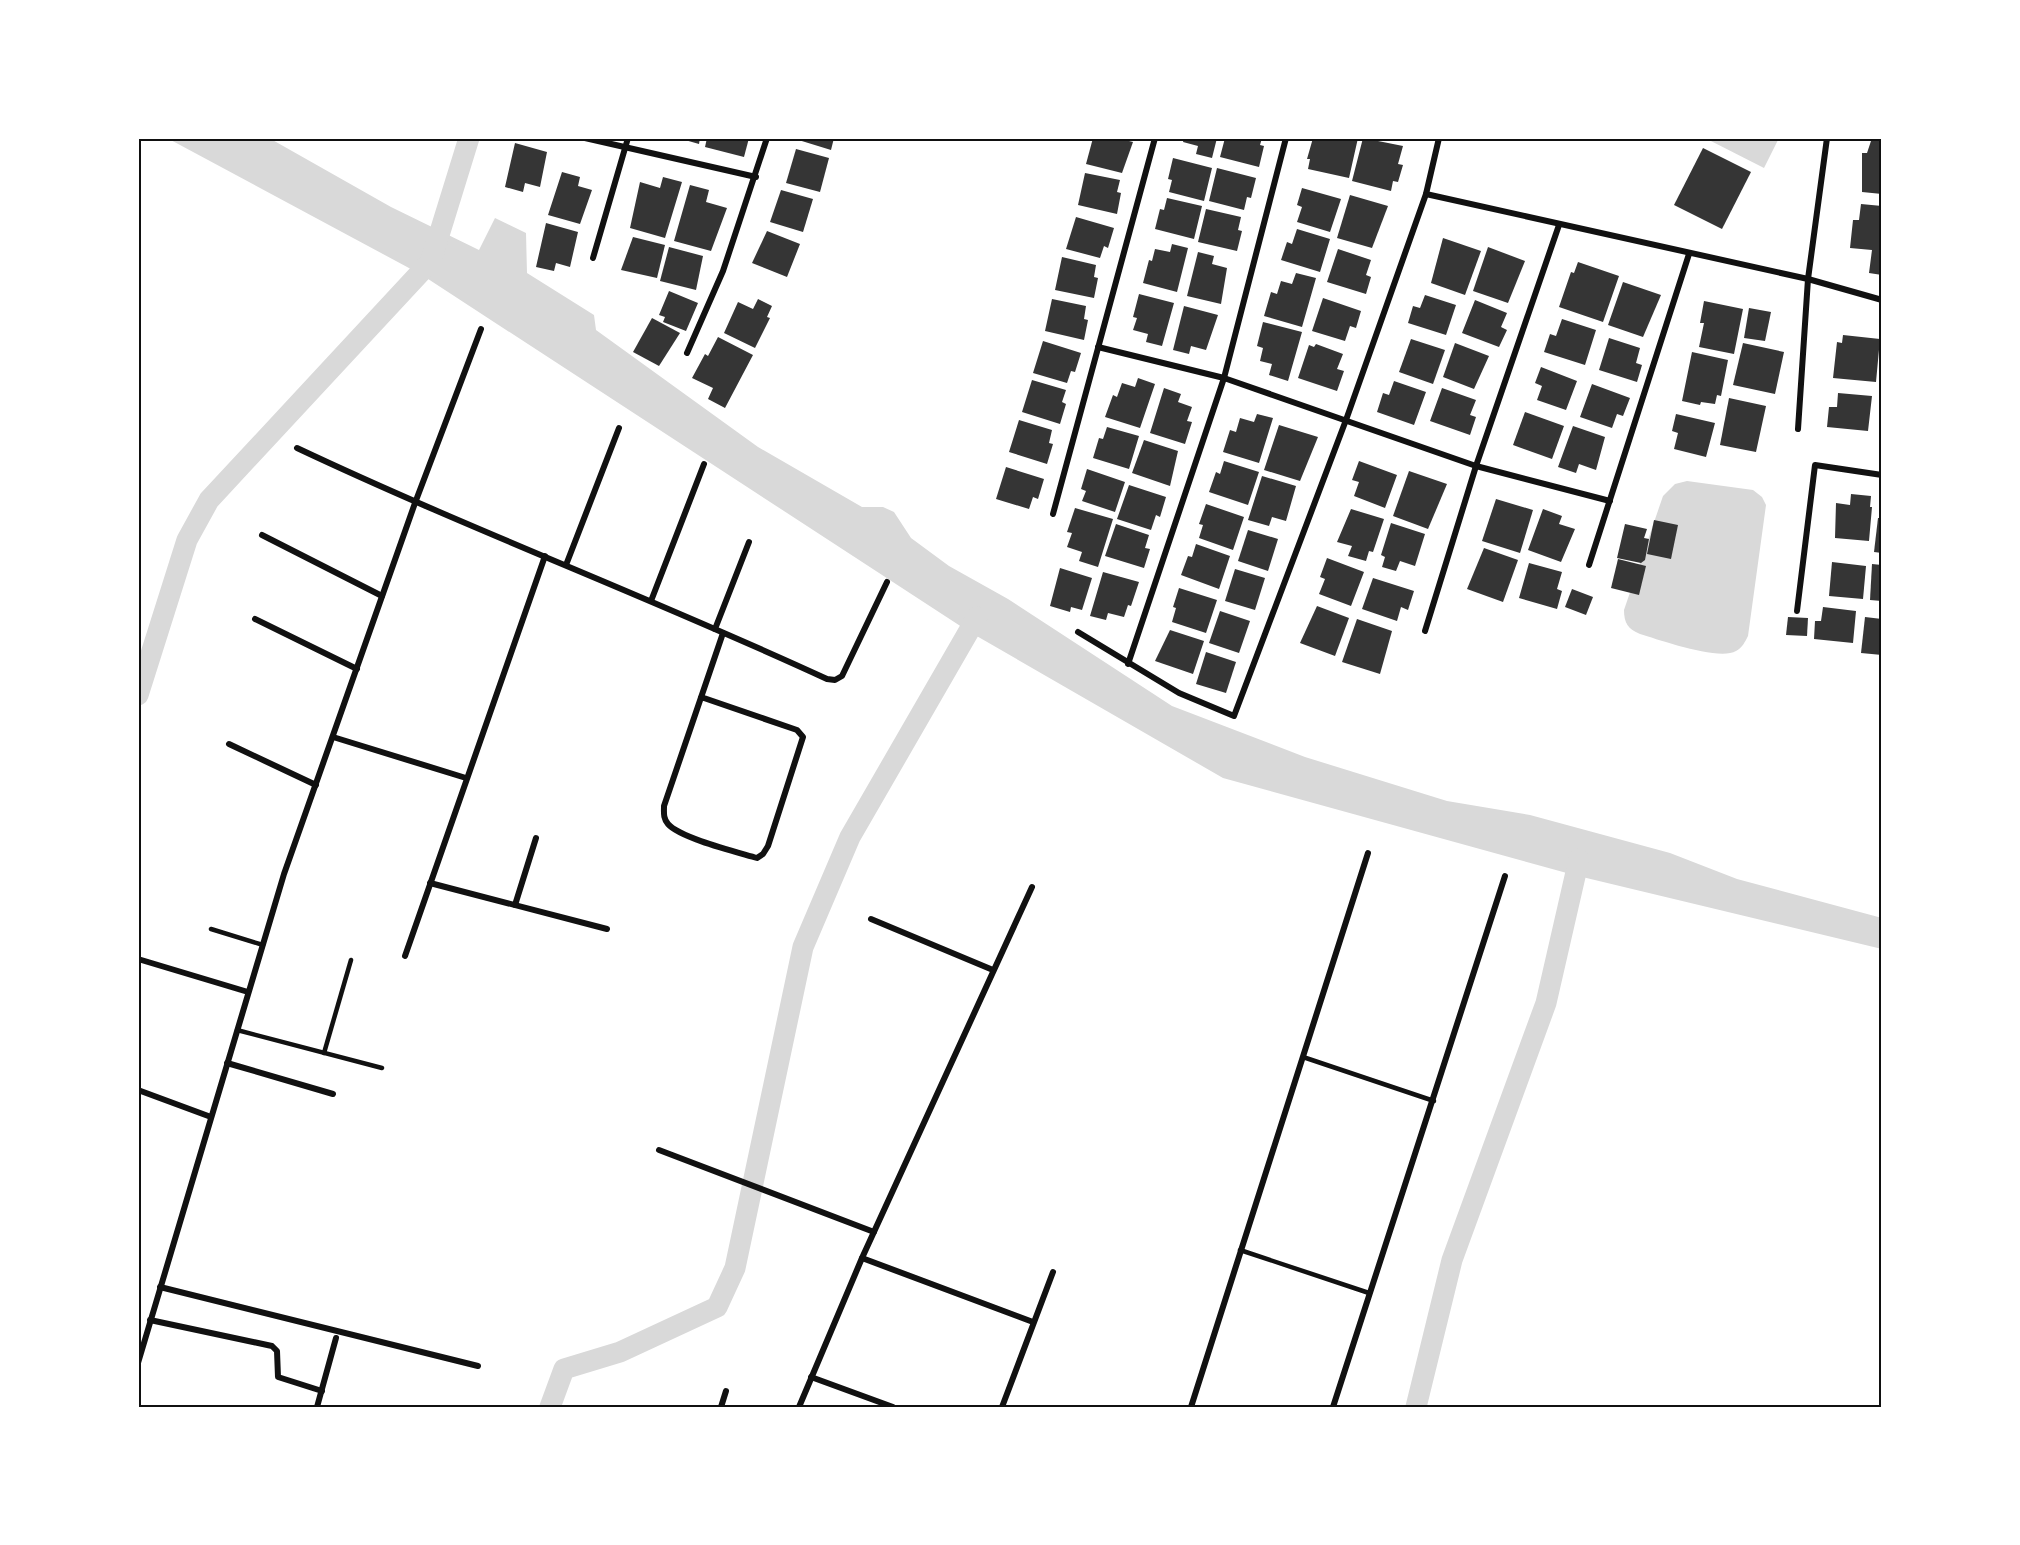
<svg xmlns="http://www.w3.org/2000/svg" width="2020" height="1545" viewBox="0 0 2020 1545" font-family="Manrope,sans-serif">
<style>
.water{fill:#d9d9d9}
.lines{fill:none;stroke-linecap:round;stroke-linejoin:round}
.canal{stroke:#d9d9d9;stroke-width:21}
.building{fill:#353535}
.service{stroke:#111;stroke-width:4.5}
.minor{stroke:#111;stroke-width:6}
.neatline{fill:none;stroke:#111;stroke-width:2}
</style>
<rect width="100%" height="100%" fill="#fff"/>
<g class="water">
<polygon points="167,138 269,138 391,207 479,250 495,218 526,233 527,273 594,315 596,330 758,447 862,507 883,507 894,512 911,538 949,566 1008,599 1172,706 1305,757 1447,801 1530,815 1670,853 1737,879 1882,918 1882,949 1574,875 1223,778 968,631 422,275"/>
<polygon points="1705,138 1775,138 1778,140 1764,168"/>
<path d="M1687,481L1753,490L1762,497L1766,505L1748,636C1745,642 1742,648 1736,651C1719,661 1660,640 1640,634C1628,629 1624,623 1624,610L1663,496L1675,484Z"/>
</g>
<g class="lines">
<g class="canal">
<polyline points="138,695 187,540 209,500 431,261 469,138"/>
<polyline points="550,1407 564,1369 620,1352 717,1307 735,1268 803,947 850,837 977,617"/>
<polyline points="1416,1407 1452,1260 1546,1003 1579,859"/>
</g>
</g>
<g class="building">
<polygon points="678,138 700,138 699,144"/>
<polygon points="707,138 749,138 744,157 705,147"/>
<polygon points="792,138 834,138 831,150"/>
<polygon points="1093,138 1117,138 1133,142 1122,173 1086,164"/>
<polygon points="1184,138 1217,138 1212,158 1196,154 1198,146 1183,142"/>
<polygon points="1225,138 1262,138 1260,145 1264,146 1259,167 1220,157"/>
<polygon points="1313,138 1358,138 1349,178 1308,169 1310,159 1307,159"/>
<polygon points="1363,138 1403,146 1398,164 1403,165 1398,182 1393,181 1391,191 1352,181"/>
<polygon points="1872,138 1882,138 1882,194 1862,192 1862,153 1867,153"/>
<polygon points="515,143 547,152 540,187 525,183 523,192 505,187"/>
<polygon points="1703,148 1751,172 1722,229 1674,205"/>
<polygon points="796,149 829,158 820,192 786,183"/>
<polygon points="1173,158 1212,168 1204,201 1169,192 1172,180 1168,179"/>
<polygon points="1217,168 1256,178 1251,198 1247,197 1244,210 1209,201"/>
<polygon points="562,172 580,177 578,186 592,190 580,224 548,215"/>
<polygon points="1085,173 1120,180 1117,192 1121,193 1117,214 1078,205"/>
<polygon points="663,177 682,182 665,238 630,228 640,182 660,188"/>
<polygon points="690,185 709,190 706,202 727,208 711,251 674,241"/>
<polygon points="1302,188 1341,199 1330,232 1297,222 1302,207 1297,205"/>
<polygon points="781,190 813,199 803,232 770,222"/>
<polygon points="1350,195 1388,206 1372,248 1337,238"/>
<polygon points="1167,198 1202,206 1194,239 1155,229 1160,209 1164,210"/>
<polygon points="1861,204 1882,206 1882,275 1869,273 1872,250 1850,248 1853,220 1859,220"/>
<polygon points="1206,209 1241,217 1238,230 1242,231 1237,251 1198,242"/>
<polygon points="1076,217 1114,228 1108,248 1104,246 1100,258 1066,249"/>
<polygon points="546,223 578,232 570,267 556,263 554,271 536,267"/>
<polygon points="1297,229 1330,239 1320,272 1281,260 1287,242 1292,244"/>
<polygon points="767,231 800,244 787,277 752,263"/>
<polygon points="633,237 665,245 657,278 621,270"/>
<polygon points="1443,238 1481,251 1465,295 1431,283"/>
<polygon points="1172,244 1188,248 1177,292 1143,283 1149,260 1152,261 1155,249 1170,252"/>
<polygon points="669,247 703,256 696,290 660,281"/>
<polygon points="1488,247 1525,261 1508,303 1473,291"/>
<polygon points="1338,249 1371,260 1366,275 1371,277 1366,294 1327,282"/>
<polygon points="1198,252 1214,256 1212,264 1227,268 1221,304 1187,296"/>
<polygon points="1062,257 1096,265 1094,277 1098,278 1094,298 1055,290"/>
<polygon points="1578,262 1619,276 1603,322 1559,307 1571,272 1574,273"/>
<polygon points="1296,273 1316,278 1302,327 1264,316 1271,292 1277,294 1281,281 1292,284"/>
<polygon points="1623,282 1661,295 1643,337 1608,325"/>
<polygon points="669,291 698,303 686,331 663,322 665,317 659,315"/>
<polygon points="1139,294 1174,303 1162,346 1146,342 1148,334 1133,330 1137,318 1133,317"/>
<polygon points="1425,295 1456,305 1446,335 1408,323 1413,306 1420,308"/>
<polygon points="1323,298 1361,311 1356,328 1350,326 1345,341 1312,331"/>
<polygon points="758,299 772,306 767,317 770,318 755,348 724,333 738,302 753,309"/>
<polygon points="1052,299 1086,306 1084,319 1088,320 1084,340 1045,331"/>
<polygon points="1475,300 1507,313 1501,327 1507,330 1499,347 1462,333"/>
<polygon points="1704,301 1743,309 1734,354 1699,347 1704,323 1700,323"/>
<polygon points="1184,306 1218,315 1206,350 1191,346 1189,354 1173,350"/>
<polygon points="1749,308 1771,312 1765,341 1744,338"/>
<polygon points="652,318 680,333 659,366 633,352"/>
<polygon points="1562,319 1596,330 1585,365 1544,352 1550,334 1556,336"/>
<polygon points="1263,322 1302,332 1288,381 1269,375 1272,364 1260,361 1263,348 1257,346"/>
<polygon points="1843,335 1880,339 1876,382 1833,378 1837,342 1842,343"/>
<polygon points="718,337 753,355 725,408 708,399 713,388 692,378 705,354 708,356"/>
<polygon points="1609,338 1640,348 1636,363 1642,365 1637,382 1599,370"/>
<polygon points="1411,339 1445,350 1433,384 1399,372"/>
<polygon points="1043,341 1081,353 1075,372 1071,371 1067,383 1033,373"/>
<polygon points="1455,343 1489,356 1474,389 1443,377"/>
<polygon points="1743,343 1784,352 1775,394 1733,385"/>
<polygon points="1316,344 1343,354 1337,369 1344,371 1337,391 1298,378 1309,345 1314,347"/>
<polygon points="1692,352 1728,360 1721,396 1717,395 1715,404 1701,402 1700,405 1682,401"/>
<polygon points="1541,367 1577,381 1566,410 1537,400 1542,386 1535,383"/>
<polygon points="1138,378 1155,384 1140,428 1105,417 1113,395 1117,397 1122,383 1135,387"/>
<polygon points="1032,380 1066,390 1062,402 1066,404 1060,424 1022,412"/>
<polygon points="1394,381 1426,392 1414,425 1377,412 1383,393 1389,395"/>
<polygon points="1592,384 1630,398 1623,416 1617,414 1612,428 1580,417"/>
<polygon points="1164,388 1181,394 1178,402 1192,407 1187,421 1192,422 1185,444 1150,433"/>
<polygon points="1442,388 1476,400 1470,415 1476,417 1470,435 1430,421"/>
<polygon points="1838,393 1872,396 1868,431 1827,427 1829,407 1837,407"/>
<polygon points="1729,398 1766,406 1756,452 1720,445"/>
<polygon points="1525,412 1564,426 1552,459 1513,445"/>
<polygon points="1257,414 1273,418 1259,463 1223,452 1230,430 1236,432 1240,418 1254,422"/>
<polygon points="1676,414 1715,423 1706,457 1674,449 1678,433 1672,431"/>
<polygon points="1019,420 1052,430 1049,443 1053,444 1047,464 1009,452"/>
<polygon points="1279,425 1318,437 1300,481 1264,470"/>
<polygon points="1573,426 1605,437 1596,470 1579,464 1576,473 1558,467"/>
<polygon points="1107,427 1139,436 1129,469 1093,458 1099,438 1103,439"/>
<polygon points="1144,440 1178,451 1170,486 1132,473"/>
<polygon points="1224,461 1259,472 1248,505 1209,492 1216,472 1220,474"/>
<polygon points="1359,461 1397,475 1385,508 1354,496 1359,482 1352,480"/>
<polygon points="1006,467 1044,479 1038,499 1033,497 1029,509 996,499"/>
<polygon points="1087,469 1125,482 1115,512 1082,501 1086,491 1081,489"/>
<polygon points="1409,471 1447,484 1428,529 1393,516"/>
<polygon points="1262,476 1296,486 1286,521 1272,517 1269,526 1248,520"/>
<polygon points="1129,485 1166,497 1160,517 1156,515 1151,530 1117,519"/>
<polygon points="1851,494 1871,496 1870,507 1872,507 1869,541 1835,538 1836,503 1850,505"/>
<polygon points="1496,499 1533,510 1520,553 1482,541"/>
<polygon points="1206,504 1244,517 1233,550 1199,538 1203,525 1199,524"/>
<polygon points="1075,508 1113,519 1098,567 1079,561 1082,552 1067,547 1072,533 1067,532"/>
<polygon points="1351,509 1384,519 1373,552 1369,551 1366,561 1348,556 1352,546 1337,542"/>
<polygon points="1543,509 1562,516 1559,524 1575,529 1561,562 1528,550"/>
<polygon points="1878,518 1882,518 1882,553 1874,552"/>
<polygon points="1654,520 1678,525 1671,559 1647,554"/>
<polygon points="1391,523 1425,534 1415,566 1400,561 1396,571 1382,567 1385,557 1381,555"/>
<polygon points="1116,524 1149,535 1145,548 1150,549 1144,568 1105,556"/>
<polygon points="1625,524 1647,529 1644,538 1649,539 1645,560 1641,563 1617,558"/>
<polygon points="1248,530 1278,539 1268,571 1238,561"/>
<polygon points="1196,544 1230,556 1219,589 1181,575 1188,556 1192,557"/>
<polygon points="1484,548 1518,560 1503,602 1467,589"/>
<polygon points="1327,558 1364,572 1351,606 1319,594 1325,579 1320,577"/>
<polygon points="1618,559 1646,566 1639,595 1611,588"/>
<polygon points="1832,562 1866,566 1863,599 1829,596"/>
<polygon points="1529,563 1562,572 1557,589 1562,591 1557,609 1519,598"/>
<polygon points="1872,564 1882,565 1882,601 1870,600"/>
<polygon points="1060,568 1092,578 1082,610 1071,607 1070,612 1050,606"/>
<polygon points="1235,569 1265,578 1255,610 1225,601"/>
<polygon points="1103,572 1139,582 1131,606 1128,605 1124,617 1108,613 1106,620 1090,616"/>
<polygon points="1373,578 1414,591 1408,610 1401,607 1397,621 1362,609"/>
<polygon points="1179,588 1217,600 1206,633 1172,622 1176,608 1173,607"/>
<polygon points="1572,589 1593,597 1586,615 1565,607"/>
<polygon points="1317,606 1349,618 1335,656 1300,643"/>
<polygon points="1823,607 1856,611 1853,643 1814,639 1815,621 1821,621"/>
<polygon points="1220,611 1250,621 1239,653 1209,643"/>
<polygon points="1788,617 1808,618 1807,636 1786,635"/>
<polygon points="1865,617 1882,619 1882,655 1861,653"/>
<polygon points="1357,619 1392,631 1380,674 1342,662"/>
<polygon points="1170,630 1204,641 1193,674 1155,661"/>
<polygon points="1206,652 1236,662 1226,693 1196,684"/>
</g>
<g class="lines">
<g class="service">
<polyline points="211,929 263,945"/>
<polyline points="237,1030 382,1068"/>
<polyline points="324,1053 351,960"/>
<polyline points="1303,1057 1434,1101"/>
<polyline points="1240,1250 1369,1293"/>
</g>
<g class="minor">
<polyline points="585,138 756,177"/>
<polyline points="1426,194 1808,279 1882,300"/>
<polyline points="593,258 628,138"/>
<polyline points="1098,347 1224,378 1476,466 1610,501"/>
<polyline points="687,353 723,271 767,138"/>
<polyline points="1798,429 1808,279 1827,138"/>
<path d="M297,448C471,530 652,598 827,679L835,680L842,676L887,582"/>
<polyline points="1053,514 1155,138"/>
<polyline points="262,535 382,596"/>
<polyline points="566,565 619,428"/>
<polyline points="1589,565 1689,254"/>
<polyline points="651,601 704,464"/>
<polyline points="1797,611 1815,465 1882,475"/>
<polyline points="255,619 357,669"/>
<polyline points="715,629 749,542"/>
<polyline points="1425,631 1476,466 1559,225"/>
<polyline points="1078,632 1179,693 1234,716 1346,420 1426,194 1439,138"/>
<polyline points="1128,664 1224,378 1286,138"/>
<path d="M701,697L797,730L803,737L768,846L763,854L757,858C737,852 680,838 668,824C663,818 664,813 664,806L723,633"/>
<polyline points="333,737 466,778"/>
<polyline points="229,744 316,785"/>
<polyline points="430,883 607,929"/>
<polyline points="515,905 536,838"/>
<polyline points="871,919 993,970"/>
<polyline points="405,956 545,556"/>
<polyline points="138,959 248,992"/>
<polyline points="227,1063 333,1094"/>
<polyline points="138,1090 211,1117"/>
<polyline points="659,1150 874,1232"/>
<polyline points="862,1258 1033,1322"/>
<polyline points="160,1287 478,1366"/>
<polyline points="150,1320 272,1346 277,1351 278,1377 322,1391"/>
<polyline points="138,1363 284,874 415,503 481,329"/>
<polyline points="811,1377 893,1407"/>
<polyline points="317,1407 336,1338"/>
<polyline points="721,1407 726,1391"/>
<polyline points="799,1407 862,1258 1032,887"/>
<polyline points="1002,1407 1053,1272"/>
<polyline points="1191,1407 1368,853"/>
<polyline points="1333,1407 1505,876"/>
</g>
</g>
<rect width="2020" height="1545" fill="none" stroke="#ffffff" stroke-width="279"/>
<rect x="140" y="140" width="1740" height="1266" class="neatline"/>
</svg>
